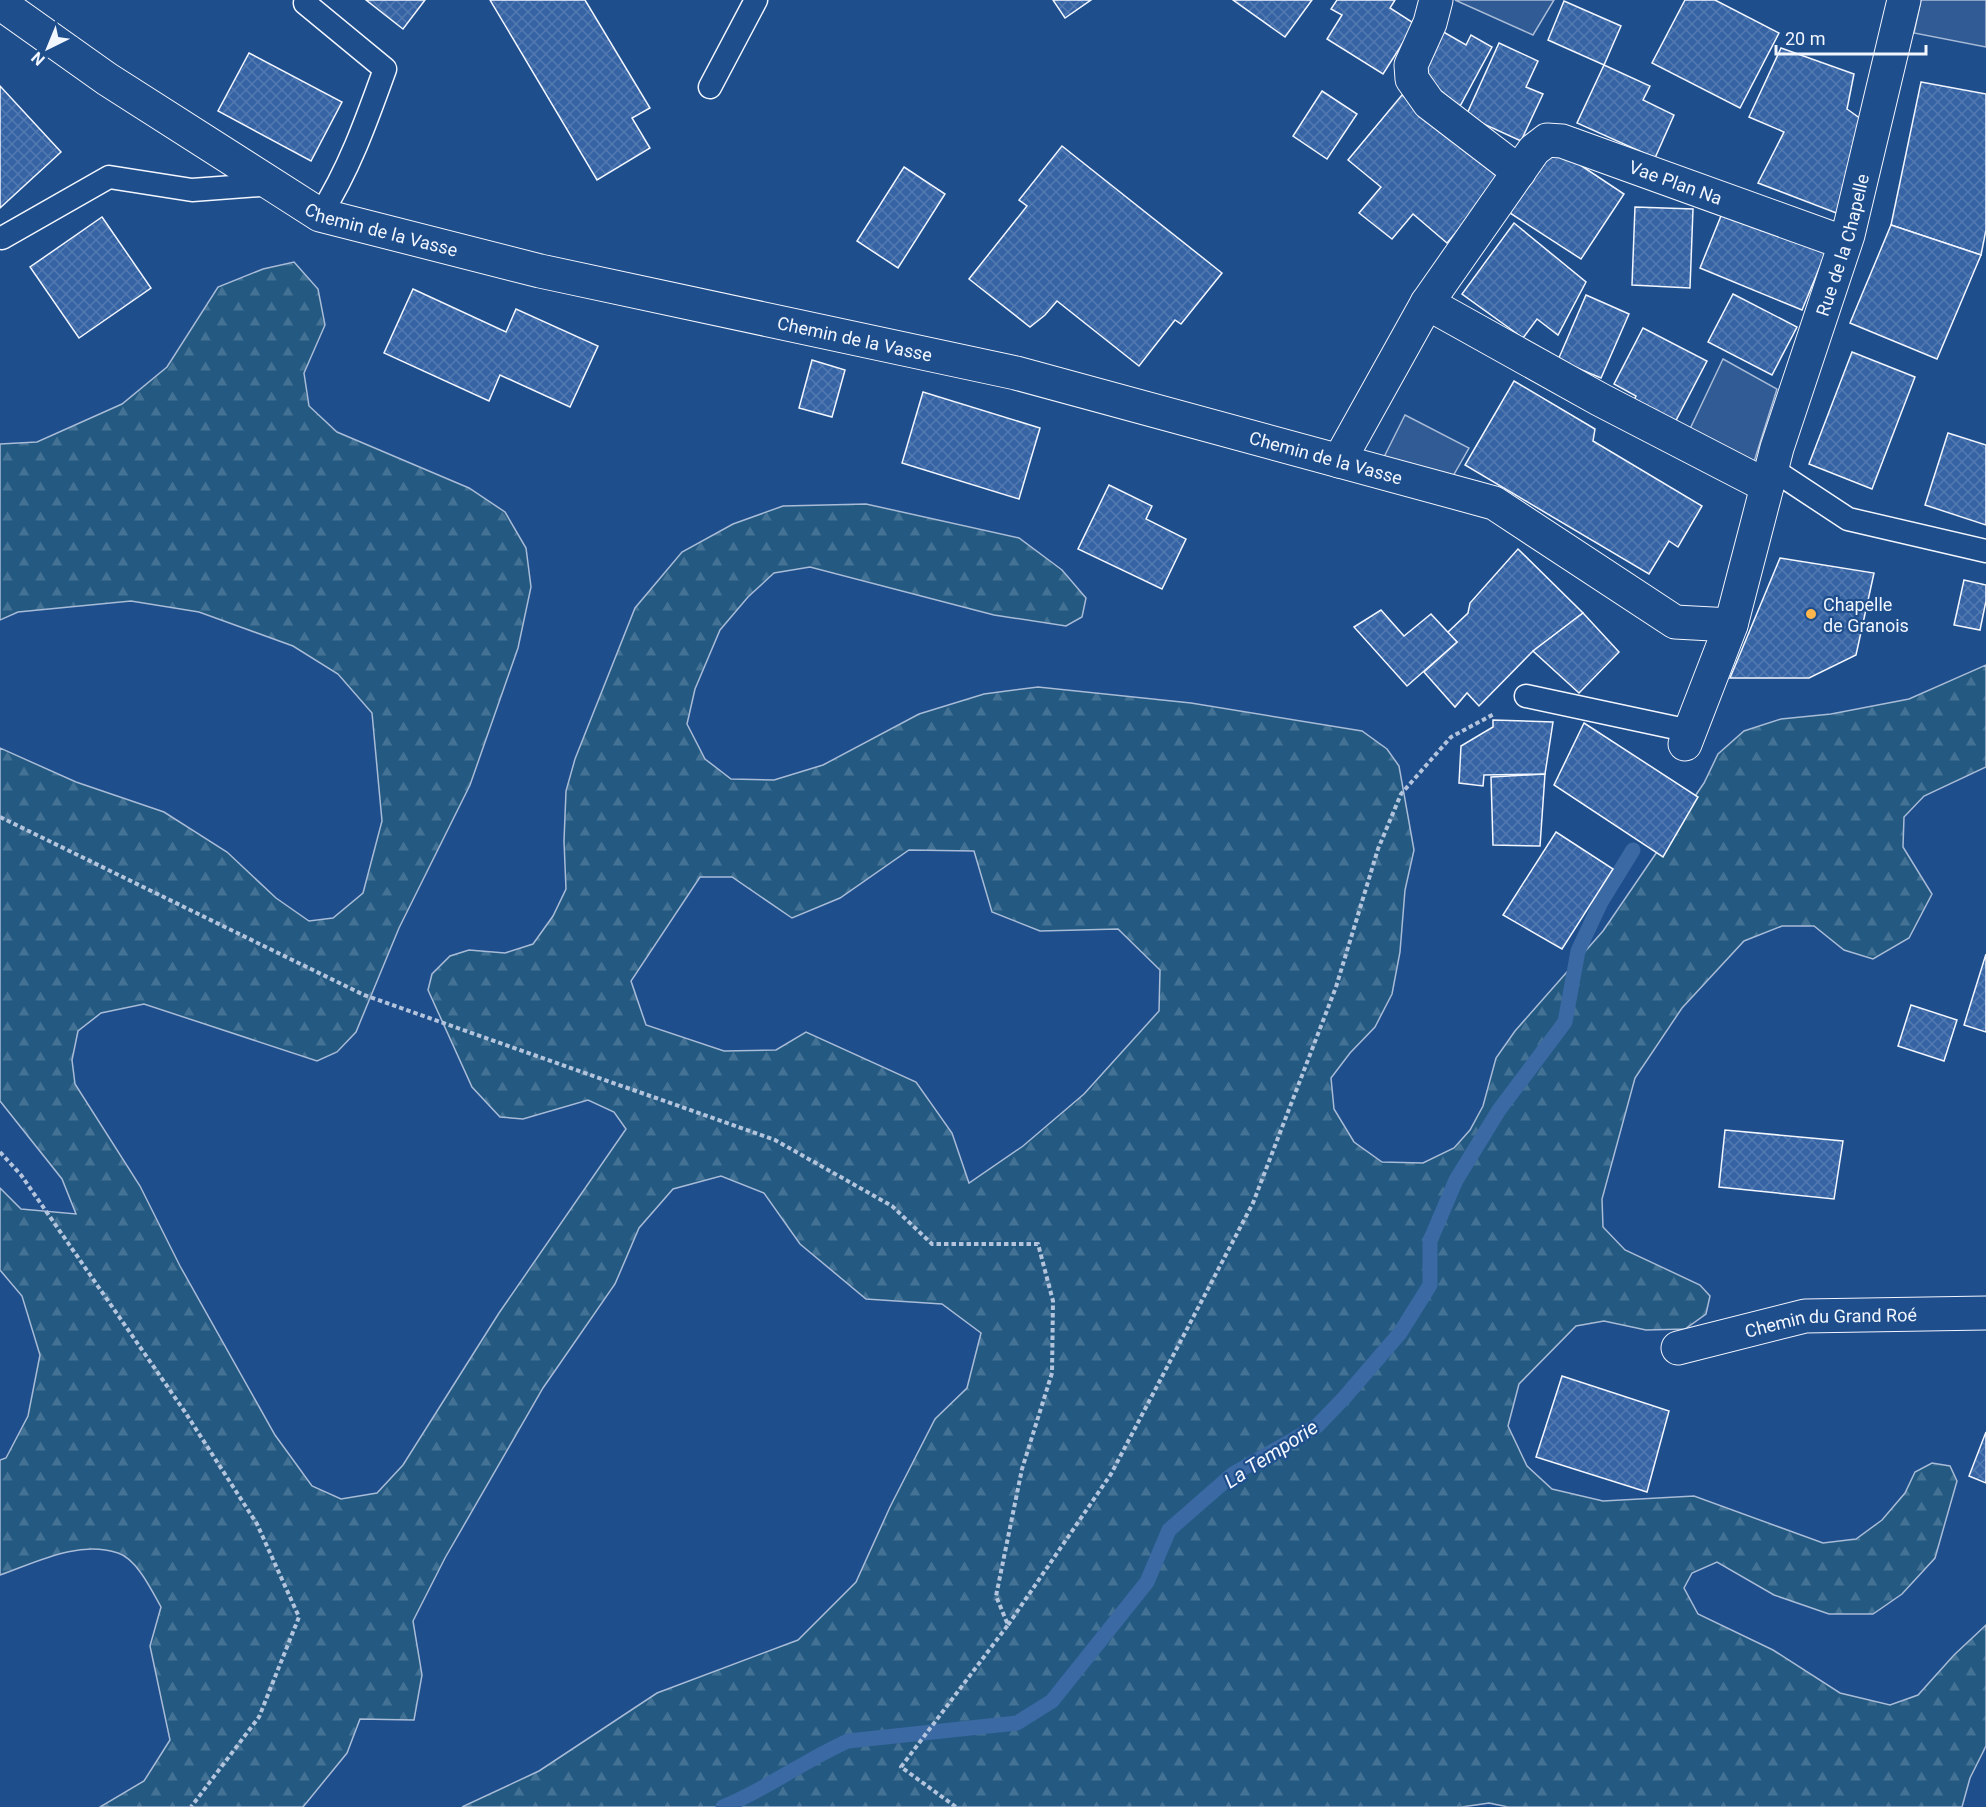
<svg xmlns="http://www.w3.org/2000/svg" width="1986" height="1807" viewBox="0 0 1986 1807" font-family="Roboto,sans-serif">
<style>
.forest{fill:url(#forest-firs);stroke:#a8bbd7;stroke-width:1.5;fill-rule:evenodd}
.parking{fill:#305b95;stroke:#a8bbd7;stroke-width:1.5}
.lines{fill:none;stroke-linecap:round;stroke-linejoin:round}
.stream{stroke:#3b69a3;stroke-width:15}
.building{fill:url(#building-cross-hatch);stroke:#f2f6ff;stroke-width:1.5}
.service-casing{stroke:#f2f6ff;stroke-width:25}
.minor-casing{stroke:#f2f6ff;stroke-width:35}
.path{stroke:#b3c4dc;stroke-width:4;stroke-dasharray:4.5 3;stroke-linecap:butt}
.service{stroke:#1f4e8c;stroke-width:22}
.minor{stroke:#1f4e8c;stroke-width:33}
.poi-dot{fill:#ffb74d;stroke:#1f4e8c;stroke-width:2}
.labels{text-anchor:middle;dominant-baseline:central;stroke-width:4.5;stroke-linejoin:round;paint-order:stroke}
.street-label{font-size:18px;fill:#f2f6ff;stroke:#1f4e8c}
.poi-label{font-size:18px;fill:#f2f6ff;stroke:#1f4e8c;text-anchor:start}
.water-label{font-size:20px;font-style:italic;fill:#f2f6ff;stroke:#1f4e8c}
</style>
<defs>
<pattern id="forest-firs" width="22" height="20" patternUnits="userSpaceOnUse" patternTransform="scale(1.5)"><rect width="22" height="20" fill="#245a82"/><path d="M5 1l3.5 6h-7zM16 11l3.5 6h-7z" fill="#447295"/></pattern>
<pattern id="building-cross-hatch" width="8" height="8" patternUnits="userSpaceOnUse" patternTransform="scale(1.5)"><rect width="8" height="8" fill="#3563a3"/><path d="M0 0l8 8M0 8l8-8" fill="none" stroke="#537ab1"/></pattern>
</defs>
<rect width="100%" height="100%" fill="#1f4e8c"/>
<path class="forest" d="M294,262L318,289L325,325L304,373L309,406L337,432L469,488L505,512L526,548L531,587L518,648L470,785L399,928L356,1032L337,1052L317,1061L144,1004L101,1013L78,1031L72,1060L75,1084L140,1186L180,1266L275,1435L312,1486L341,1499L377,1493L403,1465L499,1313L626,1129L614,1112L588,1100L523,1119L500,1117L472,1087L428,990L432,974L450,956L469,950L505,953L533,944L553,916L566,889L564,841L566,791L575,759L635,608L682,552L733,524L783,506L866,504L1019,538L1062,570L1086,598L1082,617L1066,626L994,615L810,567L774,573L748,597L720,630L695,689L687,724L705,759L731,779L774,780L823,765L919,714L984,694L1038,687L1191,703L1362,731L1387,749L1399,766L1414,850L1405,890L1400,952L1392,994L1375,1027L1350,1053L1331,1078L1334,1109L1354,1142L1382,1162L1423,1163L1454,1148L1470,1130L1483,1106L1496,1058L1515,1031L1603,931L1704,783L1718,754L1744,731L1781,719L1831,714L1909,699L1986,665V767L1924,796L1904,817L1903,847L1932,894L1909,938L1873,959L1844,950L1814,926H1782L1744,941L1682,1008L1635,1078L1602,1199L1603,1227L1625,1250L1700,1285L1710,1296L1706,1314L1685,1329L1646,1330L1604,1321L1576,1326L1519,1384L1508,1426L1527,1466L1552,1489L1603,1501L1694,1496L1823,1543L1856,1539L1882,1520L1905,1493L1915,1472L1932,1463L1950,1466L1957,1481L1935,1558L1902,1594L1873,1614H1829L1774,1595L1717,1562L1692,1573L1684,1588L1698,1614L1773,1650L1840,1693L1890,1705L1918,1695L1954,1655L1986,1625V1746L1970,1778L1962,1807H1508L1489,1803L1462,1807H462L539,1771L657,1693L798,1640L856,1582L890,1507L935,1419L967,1388L981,1333L942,1304L866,1299L800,1244L764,1193L721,1176L673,1189L639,1228L615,1284L543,1388L445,1558L413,1621L422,1675L414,1720L360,1719L347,1753L303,1807H100L144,1781L170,1740L150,1646L161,1607C152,1591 137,1559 118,1553C78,1540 37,1562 0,1575V1460L6,1458L28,1416L40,1355L22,1296L0,1270V1188L21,1209L76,1214L62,1179L0,1101V748L76,782L164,812L227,852L276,898L309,921L333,918L363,893L382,821L372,713L338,674L293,646L199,612L131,601L18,612L0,620V444L37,442L122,404L167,367L218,287L263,269ZM909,850L974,851L992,912L1040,931L1118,929L1160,970L1159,1011L1084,1094L1023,1146L969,1183L952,1133L916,1082L806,1032L776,1050L724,1051L646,1025L631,981L700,877H732L792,918L840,898Z"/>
<g class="parking">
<polygon points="1455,0 1554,0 1533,35"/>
<polygon points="1921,0 1986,0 1986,47 1914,33"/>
<polygon points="1723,359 1777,389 1753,465 1689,431"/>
<polygon points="1405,415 1469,448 1449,483 1384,457"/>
</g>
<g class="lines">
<path class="stream" d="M723,1807C767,1789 805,1760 848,1741L1017,1723L1052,1701L1147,1582L1169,1530L1233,1474L1317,1426L1344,1398L1400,1333L1430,1285V1241L1456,1180L1499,1110L1565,1022L1578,951L1601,902L1633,850"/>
</g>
<g class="building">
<polygon points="366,0 425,0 403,29"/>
<polygon points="490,0 585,0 650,108 632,118 650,148 597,180"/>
<polygon points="1053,0 1091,0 1065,18"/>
<polygon points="1233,0 1312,0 1285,37"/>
<polygon points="1337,0 1395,0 1390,8 1415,24 1383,74 1327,39 1342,15 1331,9"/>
<polygon points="1685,0 1715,0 1779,33 1740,108 1652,63"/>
<polygon points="1564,1 1621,26 1604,65 1548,40"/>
<polygon points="1440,30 1466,45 1471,35 1492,47 1459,108 1418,70"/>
<polygon points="1499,43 1538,61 1526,87 1543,94 1521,141 1466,116"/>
<polygon points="1781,48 1854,74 1847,109 1861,119 1839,214 1758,183 1784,132 1749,117"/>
<polygon points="249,53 342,102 311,161 218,111"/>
<polygon points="1604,65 1650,86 1643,100 1674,115 1655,158 1577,123"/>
<polygon points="1921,82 1986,94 1986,230 1981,255 1891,225"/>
<polygon points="0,86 61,152 0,208"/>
<polygon points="1322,91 1357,114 1327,159 1293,136"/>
<polygon points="1402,95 1502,178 1447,243 1413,214 1392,239 1359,213 1381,187 1348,160"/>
<polygon points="1062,146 1222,273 1181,324 1175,320 1139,366 1057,301 1045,315 1030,327 969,279 1027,206 1019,200"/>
<polygon points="1553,147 1624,194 1581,259 1510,213"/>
<polygon points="904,167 945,194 898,268 857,241"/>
<polygon points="1725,206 1828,247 1802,310 1700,268"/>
<polygon points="1635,207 1693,209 1690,288 1632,285"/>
<polygon points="102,217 151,288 79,338 30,267"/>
<polygon points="1514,223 1586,282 1558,335 1537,319 1523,338 1462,294"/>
<polygon points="1891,225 1981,255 1937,359 1850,323"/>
<polygon points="413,289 506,332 516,309 598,346 570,407 500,375 489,401 384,353"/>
<polygon points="1733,294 1797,327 1772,375 1708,342"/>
<polygon points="1586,295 1629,314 1601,378 1558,360"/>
<polygon points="1643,328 1707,361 1672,428 1631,406 1636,396 1614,384"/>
<polygon points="1852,352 1915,377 1872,489 1809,464"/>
<polygon points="812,360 845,370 832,417 799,408"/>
<polygon points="1514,381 1595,429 1593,441 1702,506 1678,547 1669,541 1649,574 1465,465"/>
<polygon points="923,392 1040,428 1019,499 902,463"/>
<polygon points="1948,433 1986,445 1986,525 1925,505"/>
<polygon points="1109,485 1152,506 1146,519 1186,539 1162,589 1078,549"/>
<polygon points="1518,549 1583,613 1533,651 1479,706 1467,693 1455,707 1424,672 1457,642 1447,633 1468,613 1470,603"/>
<polygon points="1780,558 1874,573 1856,655 1809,678 1730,678"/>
<polygon points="1964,580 1986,585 1986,601 1980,630 1954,625"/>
<polygon points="1381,610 1404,636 1431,614 1457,642 1407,686 1354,627"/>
<polygon points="1583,613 1619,652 1579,693 1533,651"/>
<polygon points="1493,720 1553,722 1545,774 1484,775 1483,786 1459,783 1461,746 1493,727"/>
<polygon points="1584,723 1698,797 1663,857 1554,785"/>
<polygon points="1545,774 1540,846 1493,845 1491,777"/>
<polygon points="1556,832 1613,869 1562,949 1503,915"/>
<polygon points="1986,954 1986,1032 1964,1025"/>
<polygon points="1911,1005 1957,1020 1944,1061 1898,1046"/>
<polygon points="1725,1130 1843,1141 1834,1199 1719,1187"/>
<polygon points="1562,1376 1669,1411 1647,1492 1536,1457"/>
<polygon points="1986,1432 1986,1483 1969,1476"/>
</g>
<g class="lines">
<defs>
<g id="service">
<path d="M305,3L385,69C367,119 349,170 320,215"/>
<polyline points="710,87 756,0"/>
<polyline points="2,238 109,177 192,190 272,184"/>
<polyline points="1772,469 1848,519 1986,551"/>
<polyline points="1526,696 1690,731"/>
</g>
<g id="minor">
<polyline points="1436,0 1430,23 1411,65 1412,79 1429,103 1519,172"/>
<path id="s1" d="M0,3L107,79L320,215L540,271L1016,373L1494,503L1675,622L1731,625"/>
<polyline points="1427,303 1599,399 1767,486"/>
<path id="s2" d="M1339,461L1427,303L1534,150L1547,140L1562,141L1845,243"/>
<path id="s3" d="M1685,744L1731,625L1777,448L1848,235L1904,0"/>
<path id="s4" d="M1678,1348L1805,1316L1986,1313"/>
</g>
</defs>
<use href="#service" class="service-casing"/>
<use href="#minor" class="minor-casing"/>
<g class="path">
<polyline points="0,817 364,995 775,1140 892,1206 932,1244 1038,1244 1053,1301 1052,1373 1022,1469 996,1596 1008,1625 901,1767 956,1807"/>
<polyline points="0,1152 21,1175 185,1412 257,1524 299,1617 259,1717 191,1807"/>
<polyline points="1008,1625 1111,1474 1253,1203 1336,987 1378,849 1401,794 1451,737 1494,714"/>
</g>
<use href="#service" class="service"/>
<use href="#minor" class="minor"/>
</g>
<circle class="poi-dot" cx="1811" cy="614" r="6"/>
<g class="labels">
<g class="street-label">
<text stroke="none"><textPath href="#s2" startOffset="520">Vae Plan Na</textPath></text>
<text stroke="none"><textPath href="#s1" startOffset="447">Chemin de la Vasse</textPath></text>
<text stroke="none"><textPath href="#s3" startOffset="524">Rue de la Chapelle</textPath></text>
<text stroke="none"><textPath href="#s1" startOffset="933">Chemin de la Vasse</textPath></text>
<text stroke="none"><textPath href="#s1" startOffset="1419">Chemin de la Vasse</textPath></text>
<text stroke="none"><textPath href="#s4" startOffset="156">Chemin du Grand Roé</textPath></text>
</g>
<g class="poi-label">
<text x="1823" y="604">Chapelle<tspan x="1823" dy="21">de Granois</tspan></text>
</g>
<g class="water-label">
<text transform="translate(1271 1454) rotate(-33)">La Temporie</text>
</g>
</g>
<g transform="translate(48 48) rotate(223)" stroke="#1f4e8c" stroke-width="4.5" paint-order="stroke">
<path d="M0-4.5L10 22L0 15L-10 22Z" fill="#f2f6ff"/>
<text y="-9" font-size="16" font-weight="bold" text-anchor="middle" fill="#f2f6ff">N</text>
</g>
<path d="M1776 45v9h150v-9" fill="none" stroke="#f2f6ff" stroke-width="3"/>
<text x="1785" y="45" font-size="18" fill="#f2f6ff" stroke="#1f4e8c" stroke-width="4.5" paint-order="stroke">20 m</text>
</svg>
